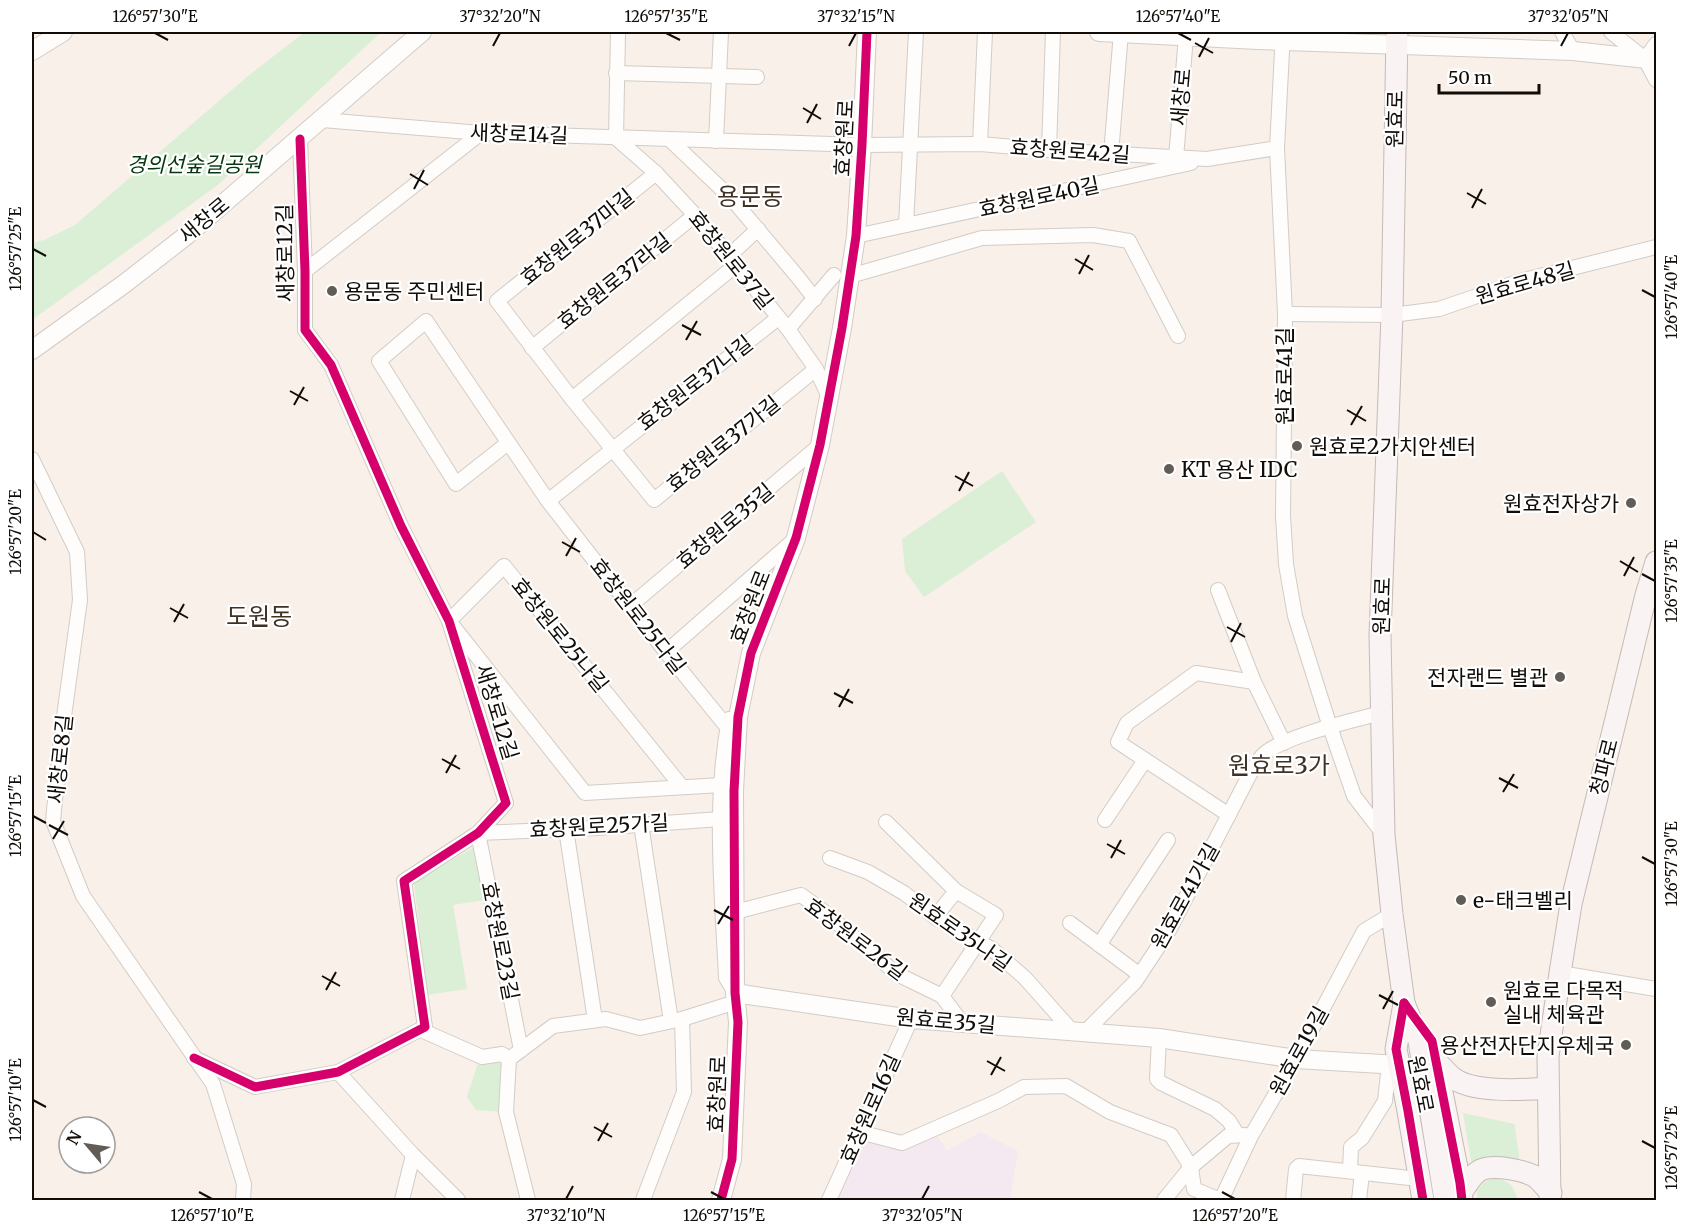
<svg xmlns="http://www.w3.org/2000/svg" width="1688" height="1232" viewBox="0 0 1688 1232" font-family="Merriweather,'Noto Sans KR',serif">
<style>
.education{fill:#f4e9f1}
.green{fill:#daefd5}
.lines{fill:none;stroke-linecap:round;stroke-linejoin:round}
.street-casing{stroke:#d2ccc6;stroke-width:16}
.secondary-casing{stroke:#d2ccc6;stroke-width:20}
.primary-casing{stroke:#c4bab7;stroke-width:23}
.street{stroke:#fefdfc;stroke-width:14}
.secondary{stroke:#fefdfc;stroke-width:18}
.primary{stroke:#f9f3f3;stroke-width:21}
.cycleway-casing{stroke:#fff;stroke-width:13}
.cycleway{stroke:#d6006c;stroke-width:9}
.ticks{fill:none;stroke:#110c07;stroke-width:2}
.poi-dot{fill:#625c56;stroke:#fff;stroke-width:2}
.labels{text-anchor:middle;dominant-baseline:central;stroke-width:4.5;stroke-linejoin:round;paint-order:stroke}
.street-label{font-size:21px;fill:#110c07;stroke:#fff}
.park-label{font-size:21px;font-style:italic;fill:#06380f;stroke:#fff}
.poi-label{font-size:21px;fill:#110c07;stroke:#fff;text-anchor:start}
.quarter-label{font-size:24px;fill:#3f3124;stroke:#fff}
.neatline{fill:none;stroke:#110c07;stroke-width:2}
.ticks-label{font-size:15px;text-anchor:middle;fill:#110c07}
</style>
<rect width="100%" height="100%" fill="#f8f0e9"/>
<polygon class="education" points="980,1132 1018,1151 1010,1200 833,1200 864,1142 897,1150 937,1136 947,1151"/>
<g class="green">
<polygon points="305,32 381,32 219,184 32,320 32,243 44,240 75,225 248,76"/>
<polygon points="1002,471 1036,522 924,597 905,571 902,539"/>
<polygon points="476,846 484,900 453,905 467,989 427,995 414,882"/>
<polygon points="501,1061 506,1063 502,1112 476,1110 467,1097 478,1063"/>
<path d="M1463,1113L1515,1124C1515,1137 1519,1146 1519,1159L1471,1161Z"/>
<path d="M1493,1178C1510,1180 1513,1186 1518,1200H1477V1190L1484,1182Z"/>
</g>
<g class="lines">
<defs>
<g id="street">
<polyline points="618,32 616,138 656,173 695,215 736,265 788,329 816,369 829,397"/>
<polyline points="1283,32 1277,148 1285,314 1283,516 1286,564 1295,616 1330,727 1354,796 1384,835"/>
<polyline points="1562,32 1573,51"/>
<polyline points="1611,32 1645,59 1656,80"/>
<polyline points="1645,59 1656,44"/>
<polyline points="616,73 757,77"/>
<polyline points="322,120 481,133 862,145 980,144 1049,150 1207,159 1277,148"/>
<polyline points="669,139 732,199 797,276 815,299"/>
<polyline points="716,141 721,32"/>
<polyline points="980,144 985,32"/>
<polyline points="1049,150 1053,32"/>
<polyline points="1111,154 1121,32"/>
<polyline points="1176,158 1186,36"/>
<polyline points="656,173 497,301 572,399 654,500 816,369"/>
<polyline points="906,225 916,32"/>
<polyline points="856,236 1191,163"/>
<polyline points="729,256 758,229"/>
<polyline points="305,271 481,133"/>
<polyline points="850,276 982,238 1093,235 1129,241 1178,336"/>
<polyline points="1285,314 1392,315 1439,309 1524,280 1656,247"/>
<polyline points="788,329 834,275"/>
<polyline points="532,348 695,215"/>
<polyline points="572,399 736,265"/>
<polyline points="508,443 456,484 379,361 426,321 548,501 666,652 727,727"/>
<polyline points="32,459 77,552 80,600 61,738 53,821 83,896 213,1084 244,1184 243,1200"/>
<polyline points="548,501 778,318"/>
<polyline points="1218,590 1254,682 1284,743"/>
<polyline points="630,606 820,445"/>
<polyline points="666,652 794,540"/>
<path d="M729,719C713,804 722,892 726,978L735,993"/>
<polyline points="682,787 504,566 449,621 585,793 722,785"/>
<polyline points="1229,815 1118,742 1127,723 1196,673 1254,682"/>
<polyline points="1105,820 1145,760"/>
<polyline points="886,822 956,891 935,917"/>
<polyline points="641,824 671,1021"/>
<polyline points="566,829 595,1020"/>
<polyline points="830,858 868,872 904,893 935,917 992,949 1025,978 1072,1031"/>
<polyline points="735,912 801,895 823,911 897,974 942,996 962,1023"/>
<polyline points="1070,923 1140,975"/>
<polyline points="1099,945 1168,840"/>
<polyline points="1560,973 1656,989"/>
<polyline points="942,996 996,915 956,891"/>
<polyline points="421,1030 482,1057 502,1054 509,1059"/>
<path d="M1085,1032L1135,982L1168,932L1252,770C1256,765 1259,759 1263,755C1283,736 1352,721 1381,713"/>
<polyline points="1159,1038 1157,1079 1161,1083 1215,1109 1229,1121 1237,1134"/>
<polyline points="521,1050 478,833 597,828 720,819"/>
<polyline points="194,1058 255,1087 338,1072 425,1027 404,881 478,833 506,803 449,621 401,526 331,365 305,330 305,271 300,139"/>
<polyline points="338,1072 413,1155 458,1200"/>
<polyline points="859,1132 902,1143 998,1101 1024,1087 1066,1086 1110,1112 1171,1135 1191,1167 1194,1189 1220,1200"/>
<polyline points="1350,1171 1351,1147 1362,1138 1385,1101 1389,1064"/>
<polyline points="402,1200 413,1155"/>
<polyline points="528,1200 506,1112 509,1059 553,1026 606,1019 640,1028 682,1019 736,1002"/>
<polyline points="643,1200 684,1092 682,1019"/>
<polyline points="829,1200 911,1019"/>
<polyline points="1164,1200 1191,1167 1228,1136 1245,1135"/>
<polyline points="1221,1200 1251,1136 1296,1059 1364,931 1392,914"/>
<polyline points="1293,1200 1296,1169 1299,1166 1419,1179"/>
<polyline points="1359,1200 1362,1173"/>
</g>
<g id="secondary">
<polyline points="1099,32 1258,40 1573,51 1656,60"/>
<polyline points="32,51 63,32"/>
<polyline points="32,350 124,284 187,235 422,32"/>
<polyline points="735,993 911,1019 1159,1038 1296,1059 1399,1065"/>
<polyline points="721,1200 732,1159 738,1022 735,993 734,791 738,717 751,653 796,538 820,445 842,328 856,236 862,145 867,32"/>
</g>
<g id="primary">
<polyline points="1397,32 1392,315 1380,635 1384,835 1392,914 1404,1003 1419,1041 1445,1200"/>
<polyline points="1404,1004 1396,1049 1408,1111 1423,1200"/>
<path d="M1436,1061C1441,1066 1447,1073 1453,1078C1473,1093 1523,1090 1548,1088"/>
<polyline points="1438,1072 1460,1183 1462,1200"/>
<path d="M1461,1193C1467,1185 1473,1172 1483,1169C1496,1165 1522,1170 1534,1176C1540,1180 1546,1188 1551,1193"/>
<polyline points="1550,1200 1548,1056 1560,973 1571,904 1646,595 1656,562"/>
</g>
</defs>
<use href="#street" class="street-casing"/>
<use href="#secondary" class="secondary-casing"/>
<use href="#primary" class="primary-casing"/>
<use href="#street" class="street"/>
<use href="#secondary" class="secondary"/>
<use href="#primary" class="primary"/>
<defs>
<g id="cycleway">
<polyline points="1404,1003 1432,1041 1460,1183 1462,1200"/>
<polyline points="1404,1003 1396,1049 1408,1111 1423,1200"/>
<polyline points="194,1058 255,1087 338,1072 425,1027 404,881 478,833 506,803 449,621 401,526 331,365 305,330 305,271 300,139"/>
<polyline points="721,1200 732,1159 738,1022 735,993 734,791 738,717 751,653 796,538 820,445 842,328 856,236 862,145 867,32"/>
</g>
</defs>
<use href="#cycleway" class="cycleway-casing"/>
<use href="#cycleway" class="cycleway"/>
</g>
<path class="ticks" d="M155,33L168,40M666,33L680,40M1178,33L1191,40M1195,43L1213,53M493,46L500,33M849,46L856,33M1561,46L1568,33M1199,57L1209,38M803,108L821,119M807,123L817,104M410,174L428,185M414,189L424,170M1467,193L1486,204M1472,208L1482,189M33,249L46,256M1075,259L1093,270M1079,274L1089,255M1642,290L1655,297M682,325L701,335M686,340L697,321M290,391L308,401M294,405L304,387M1347,410L1366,421M1351,425L1362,406M955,476L973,486M959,491L969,472M33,532L46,540M562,542L580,552M566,556L576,538M1620,561L1638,572M1642,574L1655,581M1624,576L1634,557M170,608L188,618M174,622L184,604M1227,627L1245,637M1231,642L1241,623M834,693L853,703M839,707L849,689M442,759L460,769M446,773L456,755M1499,778L1518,788M1503,792L1514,774M33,816L46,823M49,825L68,835M53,839L64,821M1107,844L1125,854M1642,857L1655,864M1111,858L1121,840M714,910L733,920M718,924L729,906M322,976L340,986M326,990L336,972M1379,995L1398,1005M1383,1009L1393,991M987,1061L1005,1071M991,1075L1001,1057M33,1100L46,1107M594,1127L612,1137M598,1141L608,1123M1642,1141L1655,1148M199,1192L212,1199M711,1192L724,1199M1222,1192L1235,1199M566,1199L573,1186M922,1199L929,1186"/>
<g class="poi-dot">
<circle cx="332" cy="291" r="6"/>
<circle cx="1297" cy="446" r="6"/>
<circle cx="1169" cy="469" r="6"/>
<circle cx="1631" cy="503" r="6"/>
<circle cx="1560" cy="677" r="6"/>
<circle cx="1461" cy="900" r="6"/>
<circle cx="1491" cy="1002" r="6"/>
<circle cx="1626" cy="1045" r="6"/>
</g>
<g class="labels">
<g class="street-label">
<text transform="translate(1181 97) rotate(-85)">새창로</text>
<text transform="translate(1395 119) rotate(-89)">원효로</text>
<text transform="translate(519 134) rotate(2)">새창로14길</text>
<text transform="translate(844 138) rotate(-87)">효창원로</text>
<text transform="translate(1070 151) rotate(4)">효창원로42길</text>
<text transform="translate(1039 197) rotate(-12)">효창원로40길</text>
<text transform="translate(204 220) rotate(-40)">새창로</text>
<text transform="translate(577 237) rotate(-39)">효창원로37마길</text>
<text transform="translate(285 253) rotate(-91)">새창로12길</text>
<text transform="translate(731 260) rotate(51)">효창원로37길</text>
<text transform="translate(614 281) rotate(-39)">효창원로37라길</text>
<text transform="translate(1525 283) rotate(-16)">원효로48길</text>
<text transform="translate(1284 376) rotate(-90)">원효로41길</text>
<text transform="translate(695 383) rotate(-38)">효창원로37나길</text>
<text transform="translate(723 444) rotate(-39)">효창원로37가길</text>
<text transform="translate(725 526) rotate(-40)">효창원로35길</text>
<text transform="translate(1382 606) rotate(-88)">원효로</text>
<text transform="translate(750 607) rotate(-69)">효창원로</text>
<text transform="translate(638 616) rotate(52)">효창원로25다길</text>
<text transform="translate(560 635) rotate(51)">효창원로25나길</text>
<text transform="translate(497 712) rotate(73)">새창로12길</text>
<text transform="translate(60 759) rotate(-84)">새창로8길</text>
<text transform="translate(1604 767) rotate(-76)">청파로</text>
<text transform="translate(599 826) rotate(-3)">효창원로25가길</text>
<text transform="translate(1185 896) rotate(-61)">원효로41가길</text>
<text transform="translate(960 932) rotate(35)">원효로35나길</text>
<text transform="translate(856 939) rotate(37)">효창원로26길</text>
<text transform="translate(500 941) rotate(79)">효창원로23길</text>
<text transform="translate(946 1021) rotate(5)">원효로35길</text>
<text transform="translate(1299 1051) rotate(-61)">원효로19길</text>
<text transform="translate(1421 1084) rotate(79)">원효로</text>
<text transform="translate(717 1094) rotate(-88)">효창원로</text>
<text transform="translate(870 1109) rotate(-66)">효창원로16길</text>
</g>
<g class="park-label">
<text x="194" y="164">경의선숲길공원</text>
</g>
<g class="poi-label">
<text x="344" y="291">용문동 주민센터</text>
<text x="1309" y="446">원효로2가치안센터</text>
<text x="1181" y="469">KT 용산 IDC</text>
<text x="1619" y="503" text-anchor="end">원효전자상가</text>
<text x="1548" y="677" text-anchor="end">전자랜드 별관</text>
<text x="1473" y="900">e-태크벨리</text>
<text x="1503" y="990">원효로 다목적<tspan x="1503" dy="24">실내 체육관</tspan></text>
<text x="1614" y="1045" text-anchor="end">용산전자단지우체국</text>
</g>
<g class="quarter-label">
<text x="750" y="196">용문동</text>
<text x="259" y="616">도원동</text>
<text x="1279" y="765">원효로3가</text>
</g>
</g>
<rect width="1688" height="1232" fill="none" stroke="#ffffff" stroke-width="66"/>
<g transform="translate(87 1145) rotate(299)"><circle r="28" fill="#ffffff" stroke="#a09e9c" stroke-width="1.5"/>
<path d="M0-4.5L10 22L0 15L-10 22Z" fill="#625c56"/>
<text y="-9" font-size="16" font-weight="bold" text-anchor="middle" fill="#110c07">N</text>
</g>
<path d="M1439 84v9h100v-9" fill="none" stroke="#110c07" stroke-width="3"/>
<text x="1448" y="84" font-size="18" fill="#110c07" stroke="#ffffff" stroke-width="4.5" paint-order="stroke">50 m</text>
<rect x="33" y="33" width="1622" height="1166" class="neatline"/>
<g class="ticks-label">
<text x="155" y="22">126°57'30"E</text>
<text x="500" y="22">37°32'20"N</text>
<text x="666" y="22">126°57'35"E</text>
<text x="856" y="22">37°32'15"N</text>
<text x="1178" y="22">126°57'40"E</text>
<text x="1568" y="22">37°32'05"N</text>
<text transform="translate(16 249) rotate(-90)" y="5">126°57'25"E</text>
<text transform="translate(1672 297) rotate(-90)" y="5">126°57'40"E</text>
<text transform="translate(16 532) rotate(-90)" y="5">126°57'20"E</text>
<text transform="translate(1672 581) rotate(-90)" y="5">126°57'35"E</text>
<text transform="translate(16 816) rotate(-90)" y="5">126°57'15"E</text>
<text transform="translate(1672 864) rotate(-90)" y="5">126°57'30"E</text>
<text transform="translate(16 1100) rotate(-90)" y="5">126°57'10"E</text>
<text transform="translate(1672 1148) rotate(-90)" y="5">126°57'25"E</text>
<text x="212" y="1221">126°57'10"E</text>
<text x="566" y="1221">37°32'10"N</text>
<text x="724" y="1221">126°57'15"E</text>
<text x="922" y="1221">37°32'05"N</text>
<text x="1235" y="1221">126°57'20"E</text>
</g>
</svg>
